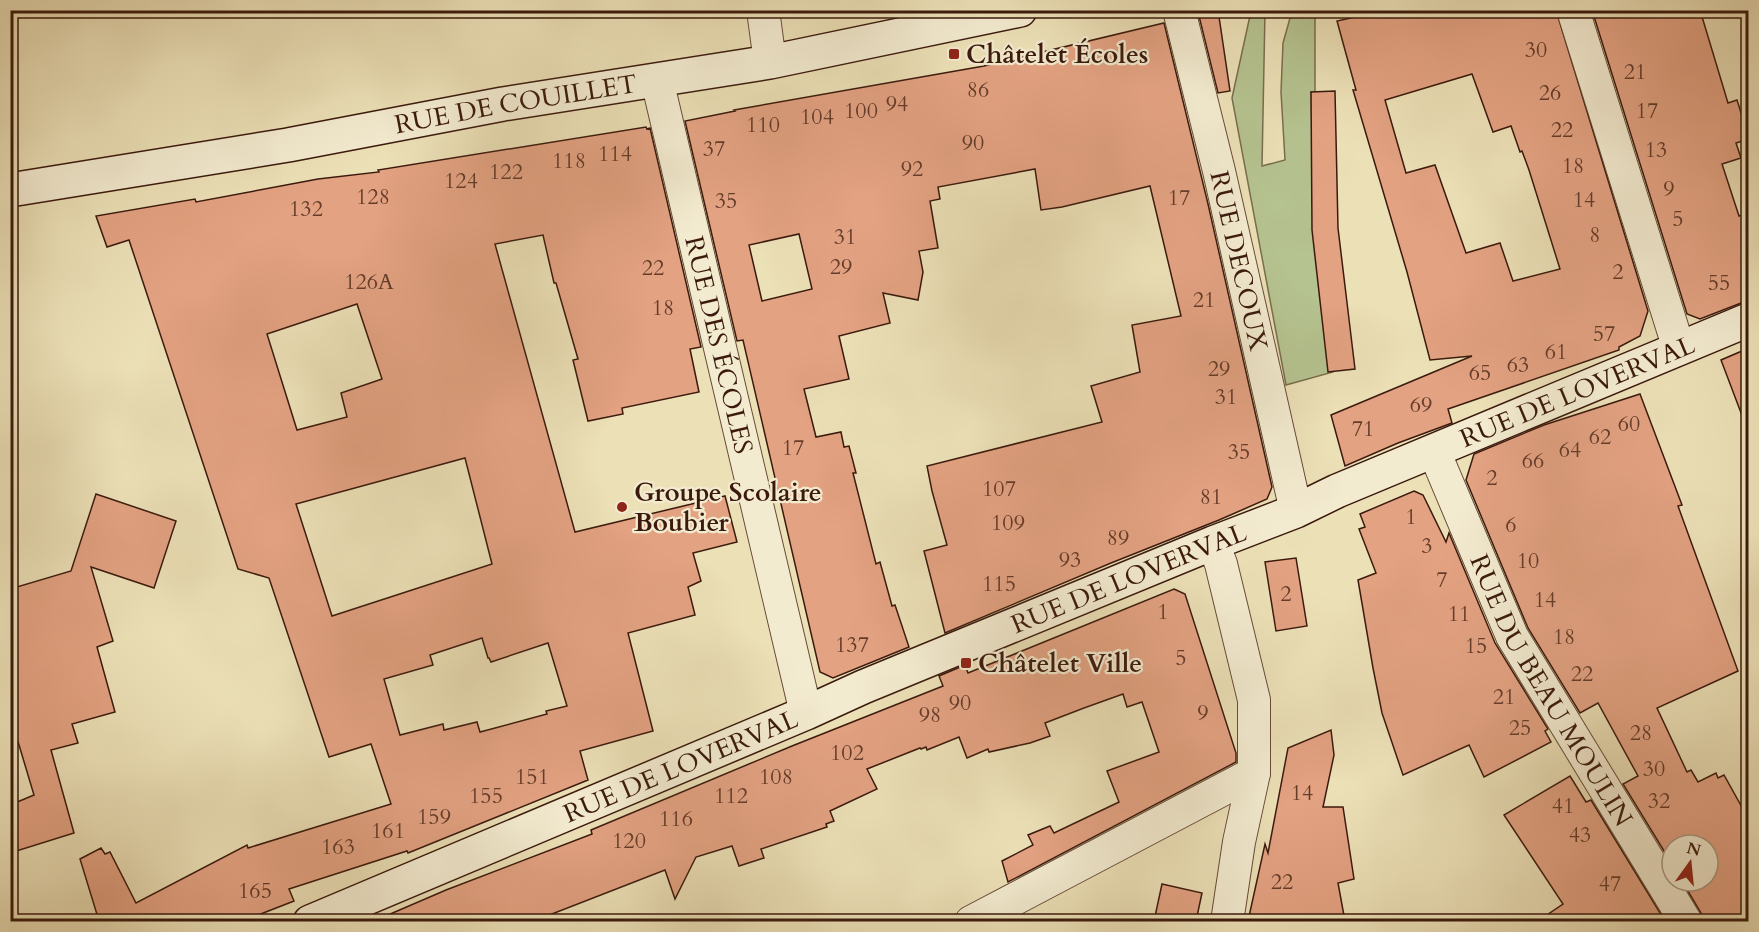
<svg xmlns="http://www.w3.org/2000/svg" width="1759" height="932" viewBox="0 0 1759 932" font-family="Cardo,serif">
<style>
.green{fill:#b5c390;stroke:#786e4e;stroke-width:1.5}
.building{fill:#e3a282;stroke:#3b1a0d;stroke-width:1.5;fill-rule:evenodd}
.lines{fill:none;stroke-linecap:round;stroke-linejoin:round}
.street-casing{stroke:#674c38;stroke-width:34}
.secondary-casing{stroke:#3b1a0d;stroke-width:36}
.street{stroke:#f3ebd0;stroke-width:32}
.secondary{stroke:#f3ebd0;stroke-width:33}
.poi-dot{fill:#8f2418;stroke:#f3ebd0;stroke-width:2}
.labels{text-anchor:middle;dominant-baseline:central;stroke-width:4.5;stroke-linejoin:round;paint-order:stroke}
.number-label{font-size:22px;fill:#653c2a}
.poi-label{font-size:26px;font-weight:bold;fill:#3b1a0d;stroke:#f3ebd0;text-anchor:start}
.street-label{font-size:26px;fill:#3b1a0d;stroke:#f3ebd0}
</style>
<rect width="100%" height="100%" fill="#ece0b7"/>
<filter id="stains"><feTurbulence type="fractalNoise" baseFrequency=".00333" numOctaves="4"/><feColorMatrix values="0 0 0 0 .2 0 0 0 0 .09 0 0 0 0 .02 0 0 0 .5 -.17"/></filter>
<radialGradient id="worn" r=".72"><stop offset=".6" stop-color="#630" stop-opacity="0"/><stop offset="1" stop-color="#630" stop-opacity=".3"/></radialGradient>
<polygon class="green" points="1251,11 1265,11 1262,166 1285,160 1281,92 1283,43 1292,11 1315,11 1315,92 1311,92 1314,212 1334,367 1333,372 1286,385 1232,98"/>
<g class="building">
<polygon points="1204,10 1218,10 1230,91 1218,93 1198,12"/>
<path d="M1358,10H1556L1648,311L1640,336L1619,347V350L1448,409L1452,423L1398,443L1345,466L1331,415L1472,356L1430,360L1407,272L1353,90H1356L1337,21L1360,16ZM1472,74L1493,132L1511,126L1520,152L1522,151L1529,170L1560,269L1513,281L1500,243L1466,253L1435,165L1406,173L1385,100Z"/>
<polygon points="1592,10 1700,10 1728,103 1737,100 1749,138 1749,139 1736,143 1741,158 1722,164 1739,216 1749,213 1749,302 1741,303 1700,319 1687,314"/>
<path d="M1164,23L1208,204L1272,487L1267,499L1219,520L1111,563L945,633L924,551L947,545L932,491L927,466L1102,422L1091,386L1140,372L1132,325L1181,316L1150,186L1062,207L1041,210L1035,169L938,187L940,199L930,201L938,248L919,251L923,272L918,300L883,293L890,323L839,336L849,379L804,389L816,437L841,432L844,447L849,446L856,473H853L876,564L880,562L892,606L895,605L909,647L833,678L820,672L743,340L737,341L685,121L735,111L734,110L984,66ZM799,234L812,289L762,301L749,245Z"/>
<polygon points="1335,91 1338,228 1355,369 1328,372 1312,230 1311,92"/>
<path d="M646,127L647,129L650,128L701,347L690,349L699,392L622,408L623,414L588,421L573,360L578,359L556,283H554L543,235L495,244L575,532L725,496L737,542L693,553L701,581L688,587L695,615L628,633L653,731L580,751L588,780L408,853L407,851L289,889L294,901L253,917L239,921H99L80,859L101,848L105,854L110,852L136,903L247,845L248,848L391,804L371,744L329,757L269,578L238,569L129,240L107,247L96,216L195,199L196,202L318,179L379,172L378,170ZM357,304L382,379L341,393L347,417L297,430L267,334ZM465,458L492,564L332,616L296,504ZM482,638L488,658H489L491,662L548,643L567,706L546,711L547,714L480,732L477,722L444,730L443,724L400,735L384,679L433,665L430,655Z"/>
<polygon points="1749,348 1749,426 1746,426 1721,360"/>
<polygon points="1640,394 1682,505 1678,506 1738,671 1657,708 1687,772 1691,770 1698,782 1716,773 1718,778 1724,775 1749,820 1749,921 1704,921 1701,913 1682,881 1708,881 1708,845 1672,845 1672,864 1623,784 1638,776 1598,703 1580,713 1528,628 1466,480 1474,454 1544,425"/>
<polygon points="1414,491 1423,495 1446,542 1449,533 1495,643 1548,729 1545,731 1551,742 1484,777 1469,745 1403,775 1382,713 1373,668 1358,580 1376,573 1359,529 1365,527 1360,514"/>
<polygon points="96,494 176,521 154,588 91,567 113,641 97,647 115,712 72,724 78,743 51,750 74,833 10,853 10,805 34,795 10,715 10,589 71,571"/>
<polygon points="1296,558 1307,626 1276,631 1265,562"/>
<polygon points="1174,589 1185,594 1236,753 1236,762 1008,882 1002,861 1033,845 1028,835 1050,826 1054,833 1119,802 1107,771 1159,752 1142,702 1127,707 1123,694 1084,708 1045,723 1050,736 1030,743 989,752 988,749 967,758 959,737 927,750 926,747 921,749 920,748 867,769 877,789 830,811 834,821 826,824 827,827 761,849 764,858 739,866 732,846 696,857 675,899 665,870 534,921 374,921 446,890 592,834 591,830 792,746 943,686 939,676 965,665 968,673"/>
<polygon points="1331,730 1334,755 1323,807 1343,807 1354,879 1338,883 1345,921 1248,921 1265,844 1268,853 1288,748"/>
<polygon points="1570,776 1586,802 1591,800 1665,921 1538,921 1563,904 1504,815"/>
<polygon points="1162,884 1202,893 1196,921 1154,921"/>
</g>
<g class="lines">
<defs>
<g id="street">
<polyline points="763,10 770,62"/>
<path id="s1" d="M1179,10L1219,171L1296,511"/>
<polyline points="1573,10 1679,349"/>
<path id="s2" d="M657,80L806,713"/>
<path id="s3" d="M1434,451L1512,636L1686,922"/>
<polyline points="1213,543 1221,564 1254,700 1254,773 1239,842 1227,922"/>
<polyline points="971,922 1254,773"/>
</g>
<g id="secondary">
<path id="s4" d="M10,190L288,145L503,104L770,62L1020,10"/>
<path id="s5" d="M310,922L806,713L863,687L1213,543L1296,511L1337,491L1748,320"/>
</g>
</defs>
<use href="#street" class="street-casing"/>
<use href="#secondary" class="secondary-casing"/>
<use href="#street" class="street"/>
<use href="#secondary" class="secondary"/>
</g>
<g class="poi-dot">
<rect x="948" y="48" width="12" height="12" rx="3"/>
<circle cx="622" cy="507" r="6"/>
<rect x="960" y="657" width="12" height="12" rx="3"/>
</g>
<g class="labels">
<g class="number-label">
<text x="1536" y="50">30</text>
<text x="1635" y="72">21</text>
<text x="978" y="90">86</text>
<text x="1550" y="93">26</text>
<text x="897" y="104">94</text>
<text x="861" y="111">100</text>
<text x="1647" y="111">17</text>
<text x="817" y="117">104</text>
<text x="763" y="125">110</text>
<text x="1562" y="130">22</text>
<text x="973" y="143">90</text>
<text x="714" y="149">37</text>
<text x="1656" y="150">13</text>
<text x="615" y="154">114</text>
<text x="569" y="161">118</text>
<text x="1573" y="166">18</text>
<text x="912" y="169">92</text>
<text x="506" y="172">122</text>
<text x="461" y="181">124</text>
<text x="1669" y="189">9</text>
<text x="373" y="197">128</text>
<text x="1179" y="198">17</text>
<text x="1584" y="200">14</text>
<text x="726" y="201">35</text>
<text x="306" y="209">132</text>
<text x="1678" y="219">5</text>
<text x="1595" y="235">8</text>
<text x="845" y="237">31</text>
<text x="841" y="267">29</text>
<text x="653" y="268">22</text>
<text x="1618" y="272">2</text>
<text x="369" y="282">126A</text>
<text x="1719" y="283">55</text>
<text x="1204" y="300">21</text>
<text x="663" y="308">18</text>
<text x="1604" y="334">57</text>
<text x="1556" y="352">61</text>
<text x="1518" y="365">63</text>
<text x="1219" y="369">29</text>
<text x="1480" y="373">65</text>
<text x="1226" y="397">31</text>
<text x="1421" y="405">69</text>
<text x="1629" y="424">60</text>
<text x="1363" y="429">71</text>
<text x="1600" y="437">62</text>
<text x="793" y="448">17</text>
<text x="1570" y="450">64</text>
<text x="1239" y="452">35</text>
<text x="1533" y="461">66</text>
<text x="1492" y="478">2</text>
<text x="999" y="489">107</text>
<text x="1211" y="497">81</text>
<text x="1411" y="517">1</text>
<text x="1008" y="523">109</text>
<text x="1511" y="525">6</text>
<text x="1118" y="538">89</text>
<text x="1427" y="546">3</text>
<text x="1070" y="560">93</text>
<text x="1528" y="561">10</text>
<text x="1442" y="580">7</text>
<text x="999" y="584">115</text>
<text x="1286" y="594">2</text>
<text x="1545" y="600">14</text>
<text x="1163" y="612">1</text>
<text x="1459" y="614">11</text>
<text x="1564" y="637">18</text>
<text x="852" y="645">137</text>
<text x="1476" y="646">15</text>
<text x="1181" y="658">5</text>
<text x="1582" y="674">22</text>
<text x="1504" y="697">21</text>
<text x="960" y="703">90</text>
<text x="1203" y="713">9</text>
<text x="930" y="715">98</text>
<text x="1520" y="728">25</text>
<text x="1641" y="733">28</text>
<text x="847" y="753">102</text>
<text x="1654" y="769">30</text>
<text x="532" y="777">151</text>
<text x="776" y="777">108</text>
<text x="1302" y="793">14</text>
<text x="486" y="796">155</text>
<text x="731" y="796">112</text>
<text x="1659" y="801">32</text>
<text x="1563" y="806">41</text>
<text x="434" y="817">159</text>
<text x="676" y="819">116</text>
<text x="388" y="831">161</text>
<text x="1580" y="835">43</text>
<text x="629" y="841">120</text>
<text x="338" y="847">163</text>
<text x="1282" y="882">22</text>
<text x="1610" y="884">47</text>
<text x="255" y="891">165</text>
</g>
<g class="poi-label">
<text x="966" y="54">Châtelet Écoles</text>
<text x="634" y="492">Groupe Scolaire<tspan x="634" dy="30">Boubier</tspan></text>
<text x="978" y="663">Châtelet Ville</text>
</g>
<g class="street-label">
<text stroke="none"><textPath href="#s4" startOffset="513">RUE DE COUILLET</textPath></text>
<text stroke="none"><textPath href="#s1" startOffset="258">RUE DECOUX</textPath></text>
<text stroke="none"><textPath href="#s2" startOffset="272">RUE DES ÉCOLES</textPath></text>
<text stroke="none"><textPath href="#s5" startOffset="1374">RUE DE LOVERVAL</textPath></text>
<text stroke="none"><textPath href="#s5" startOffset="888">RUE DE LOVERVAL</textPath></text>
<text stroke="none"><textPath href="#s3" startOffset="267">RUE DU BEAU MOULIN</textPath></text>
<text stroke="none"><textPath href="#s5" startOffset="402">RUE DE LOVERVAL</textPath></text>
</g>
</g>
<rect width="1759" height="932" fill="none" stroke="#ece0b7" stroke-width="36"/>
<rect x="12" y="12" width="1735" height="908" fill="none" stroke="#3b1a0d" stroke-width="3"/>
<rect x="18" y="18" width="1723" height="896" fill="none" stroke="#3b1a0d" stroke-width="1.5"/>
<g transform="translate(1690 863) rotate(15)"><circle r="28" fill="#f3ebd0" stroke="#a99782" stroke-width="1.5"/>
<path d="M0-4.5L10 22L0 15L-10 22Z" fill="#8f2418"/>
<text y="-9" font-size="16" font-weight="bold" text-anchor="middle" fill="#3b1a0d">N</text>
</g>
<rect width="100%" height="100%" filter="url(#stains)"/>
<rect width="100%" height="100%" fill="url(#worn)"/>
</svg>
